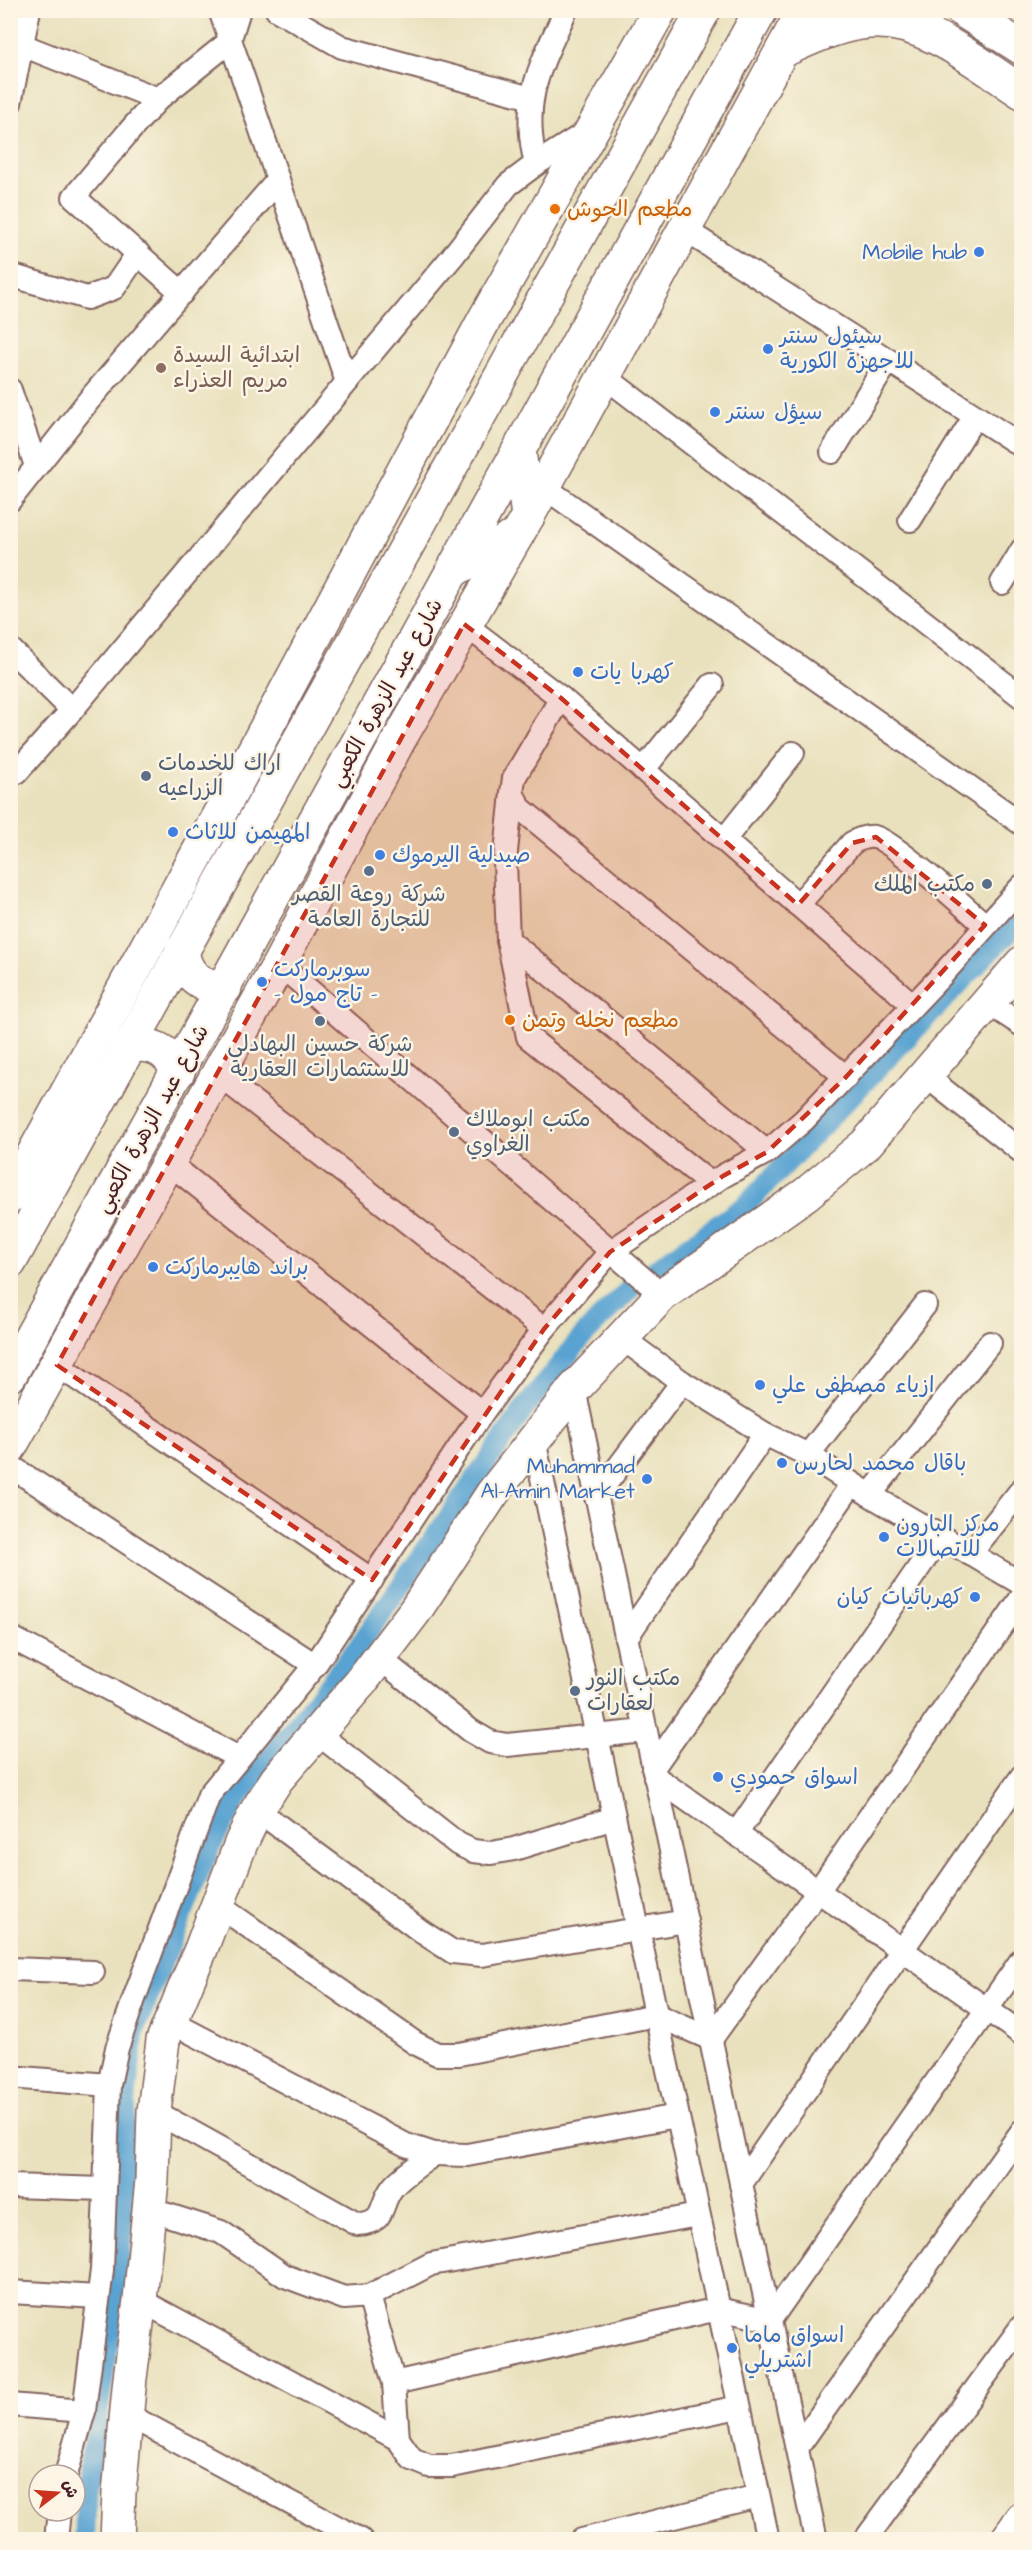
<svg xmlns="http://www.w3.org/2000/svg" width="1032" height="2550" viewBox="0 0 1032 2550" font-family="'Architects Daughter','Playpen Sans Arabic',sans-serif">
<style>
.lines{fill:none;stroke-linecap:round;stroke-linejoin:round}
.canal{stroke:#59a3d1;stroke-width:21}
.street-casing{stroke:#82635e;stroke-width:26}
.secondary-casing{stroke:#82635e;stroke-width:36}
.primary-casing{stroke:#82635e;stroke-width:36}
.street{stroke:#fff;stroke-width:22}
.secondary{stroke:#fff;stroke-width:33}
.primary{stroke:#fff;stroke-width:33}
.marked{fill:#c8321e;fill-opacity:0.2;stroke:#c8321e;stroke-width:4.5;stroke-dasharray:12 8;stroke-linejoin:round}
.food-dot{fill:#e8710a;stroke:#fcf5e5;stroke-width:2}
.shop-dot{fill:#3f7fe0;stroke:#fcf5e5;stroke-width:2}
.education-dot{fill:#8d6e63;stroke:#fcf5e5;stroke-width:2}
.service-dot{fill:#5c6f8a;stroke:#fcf5e5;stroke-width:2}
.labels{text-anchor:middle;dominant-baseline:central;stroke-width:5;stroke-linejoin:round;paint-order:stroke}
.food-label{font-size:22px;fill:#c56008;stroke:#fcf5e5;text-anchor:start}
.shop-label{font-size:22px;fill:#366cbe;stroke:#fcf5e5;text-anchor:start}
.education-label{font-size:22px;fill:#785e54;stroke:#fcf5e5;text-anchor:start}
.street-label{font-size:22px;fill:#4a1f2b;stroke:#fcf5e5}
.service-label{font-size:22px;fill:#4e5e75;stroke:#fcf5e5;text-anchor:start}
</style>
<rect width="100%" height="100%" fill="#fcf5e5"/>
<filter id="ink" filterUnits="userSpaceOnUse"><feTurbulence type="fractalNoise" baseFrequency=".0167" numOctaves="2"/><feDisplacementMap in="SourceGraphic" scale="12" xChannelSelector="R" yChannelSelector="G"/><feConvolveMatrix kernelMatrix="1 2 1 2 8 2 1 2 1" color-interpolation-filters="sRGB"/></filter>
<filter id="wash" filterUnits="userSpaceOnUse"><feTurbulence type="fractalNoise" baseFrequency=".008" numOctaves="4" result="noise"/><feDisplacementMap in="SourceGraphic" scale="24" xChannelSelector="R" yChannelSelector="G"/><feGaussianBlur stdDeviation="1.35" result="paint"/><feColorMatrix in="noise" values="0 0 0 0 0 0 0 0 0 0 0 0 0 0 0 0 0 1.4 0 .05"/><feComposite in="paint" operator="in"/></filter>
<g filter="url(#wash)">
<rect width="100%" height="100%" fill="#e9e1bd"/>
<g class="lines">
<g class="canal">
<polyline points="655,1270 746,1205 1022,918"/>
<polyline points="85,2540 86,2491 118,2279 123,2215 126,2095 134,2031 210,1847 235,1801 358,1647 525,1408 583,1336 629,1290"/>
</g>
</g>
</g>
<g filter="url(#ink)">
<g class="lines">
<defs>
<g id="street">
<polyline points="220,10 347,382"/>
<polyline points="277,10 342,47 531,98"/>
<polyline points="22,45 158,99"/>
<polyline points="10,103 29,10"/>
<path d="M536,164C520,100 540,67 566,10"/>
<polyline points="685,230 1022,446"/>
<polyline points="10,275 87,298 114,288 138,253"/>
<polyline points="182,293 74,197 126,135 158,99 229,42 239,10"/>
<polyline points="604,376 1022,697"/>
<polyline points="10,390 36,466"/>
<polyline points="832,452 888,361"/>
<polyline points="544,487 1022,824"/>
<polyline points="10,500 89,400 278,180"/>
<polyline points="910,520 975,416"/>
<polyline points="1002,583 1022,550"/>
<polyline points="464,624 561,698 913,1005"/>
<polyline points="10,649 72,710"/>
<polyline points="561,698 514,778 512,793 520,808 846,1077"/>
<polyline points="643,770 712,685"/>
<polyline points="10,775 17,772 72,710 452,257 508,185 536,164 590,130"/>
<polyline points="512,793 505,862 508,940 528,1037 711,1184"/>
<polyline points="724,840 793,753"/>
<path d="M798,905L852,843C859,839 866,836 874,837C891,839 967,909 985,925"/>
<polyline points="508,940 767,1152"/>
<polyline points="279,964 662,1295"/>
<polyline points="988,1003 1022,1025"/>
<polyline points="218,1074 544,1329"/>
<polyline points="926,1076 1022,1152"/>
<polyline points="169,1163 482,1413"/>
<polyline points="623,1339 682,1382 765,1434 808,1455 870,1495 1022,1584"/>
<polyline points="57,1365 372,1580"/>
<polyline points="574,1389 816,2540"/>
<polyline points="534,1440 768,2540"/>
<polyline points="808,1455 925,1305"/>
<polyline points="10,1466 315,1665"/>
<polyline points="870,1495 990,1343"/>
<polyline points="596,1497 682,1382"/>
<polyline points="970,1554 1022,1489"/>
<polyline points="10,1637 239,1758"/>
<polyline points="626,1638 765,1434"/>
<polyline points="379,1658 471,1731 490,1742 507,1745 645,1731"/>
<polyline points="317,1733 458,1844 473,1851 491,1853 514,1849 614,1818"/>
<polyline points="653,1768 852,1484"/>
<polyline points="655,1777 1022,2034"/>
<polyline points="257,1810 422,1932 453,1952 482,1955 686,1921"/>
<polyline points="736,1834 940,1537"/>
<polyline points="218,1905 415,2043 437,2054 459,2054 656,2015 711,2039 818,1891 1022,1597"/>
<polyline points="10,1969 93,1972"/>
<polyline points="171,2022 406,2145 434,2154 467,2155 677,2116"/>
<polyline points="10,2077 109,2085"/>
<path d="M154,2111L357,2224C388,2223 378,2205 393,2187C403,2175 421,2164 434,2154"/>
<polyline points="741,2184 1022,1776"/>
<polyline points="10,2186 104,2189"/>
<polyline points="149,2209 221,2232 285,2276 344,2298 369,2296 431,2264 698,2215"/>
<polyline points="10,2292 98,2297"/>
<polyline points="369,2296 394,2383 398,2439 412,2459 429,2466 452,2466 739,2407"/>
<polyline points="140,2300 398,2439"/>
<polyline points="394,2383 718,2309 770,2320 1022,1959"/>
<polyline points="10,2405 84,2411"/>
<polyline points="126,2414 361,2540"/>
<polyline points="797,2448 1022,2131"/>
<polyline points="66,2475 84,2411 102,2270 109,2085 117,2048 134,1999 209,1795 315,1665 482,1413 544,1329 610,1252 723,1176 767,1152 804,1120 942,975 1022,886"/>
<polyline points="56,2540 59,2511"/>
<polyline points="582,2540 758,2496"/>
<polyline points="865,2540 1022,2326"/>
</g>
<g id="secondary">
<polyline points="962,10 1022,48"/>
<path d="M782,51C809,39 839,24 869,22C927,19 976,63 1022,92"/>
<polyline points="10,1197 257,745 483,322 660,10"/>
<polyline points="10,1447 279,964 399,740 528,516 804,10"/>
<polyline points="117,2540 119,2493 130,2378 140,2300 152,2180 154,2111 163,2040 201,1949 241,1843 257,1810 277,1779 361,1682 415,1611 492,1494 574,1389 662,1295 806,1194 865,1145 1022,963"/>
<polyline points="1007,2540 1022,2519"/>
</g>
<g id="primary">
<polyline points="519,451 528,516"/>
<polyline points="454,570 517,535"/>
<path d="M182,950C185,975 200,987 225,988"/>
<path d="M128,1047C151,1041 168,1050 178,1072"/>
<polyline points="10,1262 704,10"/>
<polyline points="10,1375 761,10"/>
</g>
</defs>
<use href="#street" class="street-casing"/>
<use href="#secondary" class="secondary-casing"/>
<use href="#primary" class="primary-casing"/>
<use href="#street" class="street"/>
<use href="#secondary" class="secondary"/>
<use href="#primary" class="primary"/>
</g>
</g>
<path class="marked" d="M464,624L561,698L798,905L852,843L876,837L985,925L846,1077L767,1152L723,1176L610,1252L544,1329L372,1580L57,1365Z"/>
<g class="food-dot">
<circle cx="555" cy="209" r="6"/>
<circle cx="510" cy="1020" r="6"/>
</g>
<g class="shop-dot">
<circle cx="979" cy="252" r="6"/>
<circle cx="768" cy="349" r="6"/>
<circle cx="715" cy="412" r="6"/>
<circle cx="578" cy="672" r="6"/>
<circle cx="173" cy="832" r="6"/>
<circle cx="380" cy="855" r="6"/>
<circle cx="262" cy="982" r="6"/>
<circle cx="153" cy="1267" r="6"/>
<circle cx="760" cy="1385" r="6"/>
<circle cx="782" cy="1463" r="6"/>
<circle cx="647" cy="1479" r="6"/>
<circle cx="884" cy="1537" r="6"/>
<circle cx="975" cy="1597" r="6"/>
<circle cx="718" cy="1777" r="6"/>
<circle cx="732" cy="2348" r="6"/>
</g>
<circle class="education-dot" cx="161" cy="368" r="6"/>
<g class="service-dot">
<circle cx="146" cy="776" r="6"/>
<circle cx="369" cy="871" r="6"/>
<circle cx="987" cy="884" r="6"/>
<circle cx="320" cy="1021" r="6"/>
<circle cx="454" cy="1132" r="6"/>
<circle cx="575" cy="1691" r="6"/>
</g>
<g class="labels">
<g class="food-label">
<text x="567" y="209">مطعم الحوش</text>
<text x="522" y="1020">مطعم نخله وتمن</text>
</g>
<g class="shop-label">
<text x="967" y="252" text-anchor="end">Mobile hub</text>
<text x="780" y="336">سيئول سنتر<tspan x="780" dy="25">للاجهزة الكورية</tspan></text>
<text x="727" y="412">سيؤل سنتر</text>
<text x="590" y="672">كهربا يات</text>
<text x="185" y="832">المهيمن للاثاث</text>
<text x="392" y="855">صيدلية اليرموك</text>
<text x="274" y="969">سوبرماركت<tspan x="274" dy="25">- تاج مول -</tspan></text>
<text x="165" y="1267">براند هايبرماركت</text>
<text x="772" y="1385">ازياء مصطفى علي</text>
<text x="794" y="1463">باقال محمد لحارس</text>
<text x="635" y="1466" text-anchor="end">Muhammad<tspan x="635" dy="25">Al-Amin Market</tspan></text>
<text x="896" y="1524">مركز البارون<tspan x="896" dy="25">للاتصالات</tspan></text>
<text x="963" y="1597" text-anchor="end">كهربائيات كيان</text>
<text x="730" y="1777">اسواق حمودي</text>
<text x="744" y="2335">اسواق ماما<tspan x="744" dy="25">اشتريلي</tspan></text>
</g>
<g class="education-label">
<text x="173" y="355">ابتدائية السيدة<tspan x="173" dy="25">مريم العذراء</tspan></text>
</g>
<g class="street-label">
<text transform="translate(386 693) rotate(-61)">شارع عبد الزهرة الكعبي</text>
<text transform="translate(152 1119) rotate(-61)">شارع عبد الزهرة الكعبي</text>
</g>
<g class="service-label">
<text x="158" y="763">اراك للخدمات<tspan x="158" dy="25">الزراعيه</tspan></text>
<text x="975" y="884" text-anchor="end">مكتب الملك</text>
<text x="369" y="894" text-anchor="middle">شركة روعة القصر<tspan x="369" dy="25">للتجارة العامة</tspan></text>
<text x="320" y="1044" text-anchor="middle">شركة حسين البهادلي<tspan x="320" dy="25">للاستثمارات العقارية</tspan></text>
<text x="466" y="1119">مكتب ابوملاك<tspan x="466" dy="25">الغراوي</tspan></text>
<text x="587" y="1678">مكتب النور<tspan x="587" dy="25">لعقارات</tspan></text>
</g>
</g>
<rect width="1032" height="2550" fill="none" stroke="#fcf5e5" stroke-width="36"/>
<g transform="translate(57 2493) rotate(73)"><circle r="28" fill="#fcf5e5" stroke="#b59f9b" stroke-width="1.5"/>
<path d="M0-4.5L10 22L0 15L-10 22Z" fill="#c8321e"/>
<text y="-9" font-size="16" font-weight="bold" text-anchor="middle" fill="#4a1f2b">ش</text>
</g>
</svg>
